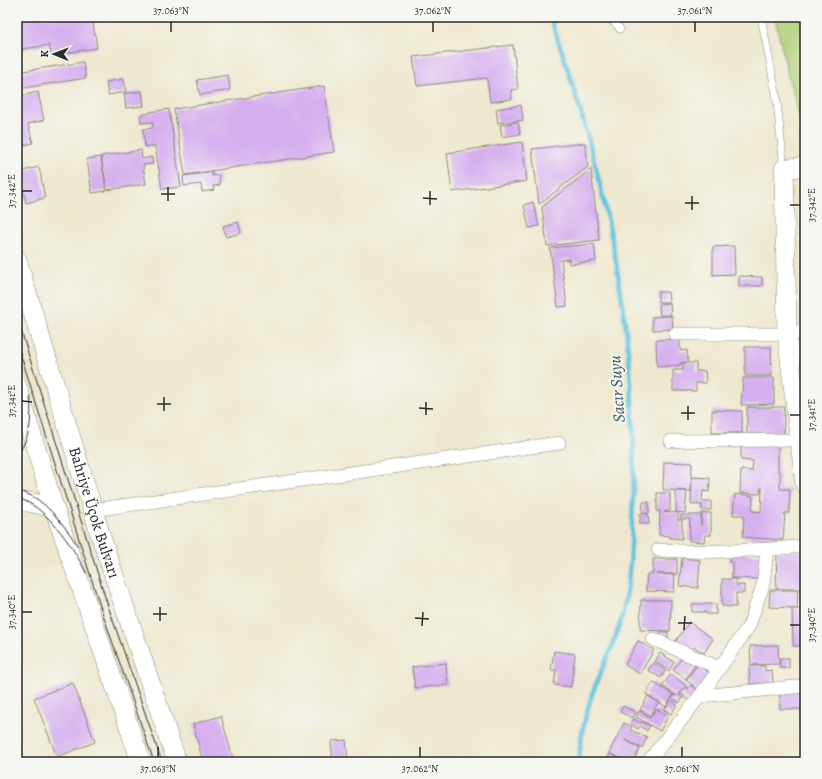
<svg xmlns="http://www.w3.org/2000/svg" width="822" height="779" viewBox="0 0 822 779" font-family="Alegreya,serif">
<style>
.green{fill:#b0d27b;stroke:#6e7e53}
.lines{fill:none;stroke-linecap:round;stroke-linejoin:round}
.stream{stroke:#60c3de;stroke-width:4.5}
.building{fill:#d6afef}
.lane-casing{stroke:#8c8a7d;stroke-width:8}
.street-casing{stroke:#8c8a7d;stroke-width:14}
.secondary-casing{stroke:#8c8a7d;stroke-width:20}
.lane{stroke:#fff;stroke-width:7}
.street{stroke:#fff;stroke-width:13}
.secondary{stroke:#fff;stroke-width:19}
.tram{stroke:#2b2b2b;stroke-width:1}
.ticks{fill:none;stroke:#2b2b2b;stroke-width:1.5}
.labels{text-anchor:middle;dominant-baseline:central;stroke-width:3.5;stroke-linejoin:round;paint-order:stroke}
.street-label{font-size:16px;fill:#2b2b2b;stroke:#f6f6f2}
.water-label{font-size:17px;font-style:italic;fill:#3b5961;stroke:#f6f6f2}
.neatline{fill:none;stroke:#2b2b2b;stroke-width:1.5}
.ticks-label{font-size:10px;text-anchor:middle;fill:#2b2b2b}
</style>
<rect width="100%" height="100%" fill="#f6f6f2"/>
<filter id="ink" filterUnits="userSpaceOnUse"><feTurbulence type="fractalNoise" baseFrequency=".025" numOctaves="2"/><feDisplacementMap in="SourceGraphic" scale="8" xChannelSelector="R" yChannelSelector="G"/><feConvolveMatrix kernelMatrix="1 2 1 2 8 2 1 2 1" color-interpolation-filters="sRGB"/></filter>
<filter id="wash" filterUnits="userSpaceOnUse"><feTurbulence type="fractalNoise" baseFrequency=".012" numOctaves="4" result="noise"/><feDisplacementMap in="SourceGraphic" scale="16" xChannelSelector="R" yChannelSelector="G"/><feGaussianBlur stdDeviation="0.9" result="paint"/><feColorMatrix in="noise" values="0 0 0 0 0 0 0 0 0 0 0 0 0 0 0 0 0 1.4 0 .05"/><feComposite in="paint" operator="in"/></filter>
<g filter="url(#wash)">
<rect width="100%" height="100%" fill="#ede8cf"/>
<polygon class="green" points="775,17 805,17 805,128 802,125 788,76"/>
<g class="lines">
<path class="stream" d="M550,17C608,180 642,347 632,521C631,541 631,562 628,582C626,605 620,627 611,649C604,665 596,681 591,698C584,719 580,740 579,762"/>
</g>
<g id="blocks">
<g class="building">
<polygon points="17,17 92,17 97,48 51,55 49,45 18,50 19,55 17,55"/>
<polygon points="513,45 518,89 511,90 512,99 490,102 487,78 417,86 413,57"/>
<polygon points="83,62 86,78 17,89 17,72"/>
<polygon points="228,75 230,90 200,95 197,80"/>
<polygon points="124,79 126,92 108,95 106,82"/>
<polygon points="324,86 334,152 185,175 174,109"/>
<polygon points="142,91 144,106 126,108 124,94"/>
<polygon points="38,92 44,120 28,124 33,143 17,147 17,97"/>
<polygon points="521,105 523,120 498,123 496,109"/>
<polygon points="169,109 181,187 162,189 155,146 145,147 143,129 153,128 152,122 141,123 140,115 150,113 150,112"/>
<polygon points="518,122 520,134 502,137 500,125"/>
<polygon points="522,142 527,181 452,192 447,153"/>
<polygon points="585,143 588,167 539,204 532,149"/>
<polygon points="141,150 142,159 152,157 153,164 143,165 146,184 107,190 101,156"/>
<polygon points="101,157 106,191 92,193 87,159"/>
<polygon points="39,167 45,198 26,203 19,172"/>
<polygon points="591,169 599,240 547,246 542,207"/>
<polygon points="212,172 212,176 219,175 220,185 213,186 214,190 202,192 201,184 184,186 183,176"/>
<polygon points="533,202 539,226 529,228 524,205"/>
<polygon points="238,222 241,233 226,237 223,226"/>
<polygon points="594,244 596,261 569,264 569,259 561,260 567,306 558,307 550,248"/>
<polygon points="734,246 735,274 713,275 713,247"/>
<polygon points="739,276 762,277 762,286 739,286"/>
<polygon points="658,292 668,292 669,302 658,302"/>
<polygon points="670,303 671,315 660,315 659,304"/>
<polygon points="672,316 673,329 653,330 652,317"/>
<polygon points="680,339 680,351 687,350 688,362 680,363 681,365 657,367 656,340"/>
<polygon points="745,347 771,347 772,376 745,376"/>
<polygon points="683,363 696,363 696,371 705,371 706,383 696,383 696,391 673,391 673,370 683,370"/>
<polygon points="743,378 774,378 774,404 741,405"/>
<rect x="747" y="407" width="37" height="27"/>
<polygon points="712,410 742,411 742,433 712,433"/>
<polygon points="741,443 778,444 778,472 780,472 780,489 790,489 789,513 785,513 783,540 743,537 744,515 733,515 735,494 753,496 752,511 761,512 762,488 761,488 760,494 740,493 741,470 752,471 753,461 741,460"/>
<polygon points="664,462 692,463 691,491 663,490"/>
<polygon points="692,477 710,478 709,492 703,491 702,501 711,501 711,510 702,510 702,505 691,504"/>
<polygon points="675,491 687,491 685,513 676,512 676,496 675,496"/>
<polygon points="657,493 670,493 670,511 664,512 678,513 678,520 682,520 682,539 670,538 670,536 659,535 660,511 657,511"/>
<polygon points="643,502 649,502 649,513 642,513"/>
<polygon points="702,513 711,513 711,535 705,535 704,542 689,541 690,519 681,519 681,515 701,515 701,526"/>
<polygon points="640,514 648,514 649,524 640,524"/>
<polygon points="777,551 805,551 805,589 776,589"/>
<polygon points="730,552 762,555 761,579 732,578 732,562 729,562"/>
<polygon points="682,558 700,560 698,588 679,586"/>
<polygon points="653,559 677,559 677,574 657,574 675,575 674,592 646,591 647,574 653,574"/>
<polygon points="722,579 736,579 736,585 744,585 744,593 736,593 736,607 722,606"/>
<polygon points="770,590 798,590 797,608 769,607"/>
<polygon points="641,600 671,600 670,631 640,630"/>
<polygon points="692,604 716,604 716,614 706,614 706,612 692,612"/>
<polygon points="792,609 805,609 805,646 793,646"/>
<polygon points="689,622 713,639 704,653 694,647 691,652 675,642"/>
<rect x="660" y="632" width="8" height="8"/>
<polygon points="638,641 654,650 640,674 625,665"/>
<polygon points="778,645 779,664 751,665 750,646"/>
<polygon points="554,651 575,654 571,687 554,685 556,670 551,670"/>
<polygon points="660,653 674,662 669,671 655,662"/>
<polygon points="683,656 695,665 686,679 673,670"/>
<rect x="780" y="658" width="9" height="10"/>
<polygon points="446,663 448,685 415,688 412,667"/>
<polygon points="653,663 665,671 661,678 648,670"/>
<polygon points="698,664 712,675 700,691 686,680"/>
<polygon points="749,666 765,666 765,671 772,670 773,683 750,684"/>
<polygon points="671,674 686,686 679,695 683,698 679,703 672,698 674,695 677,696 662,686"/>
<polygon points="653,682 673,695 666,707 646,694"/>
<polygon points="73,683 95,742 57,757 34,698"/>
<polygon points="691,685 698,691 689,701 680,693 686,687 688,689"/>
<rect x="780" y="690" width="25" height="19"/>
<polygon points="648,696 658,703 650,716 640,710"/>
<polygon points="671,700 677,705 671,714 664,710"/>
<polygon points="623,706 636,712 633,718 620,712"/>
<polygon points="656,709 668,716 660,731 636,717 639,711 650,718"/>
<polygon points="801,710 805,710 805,723 802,723"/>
<polygon points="221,716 234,762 203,762 193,724"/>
<polygon points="634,719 641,723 642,722 650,726 647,731 640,726 638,729 631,724"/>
<polygon points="624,723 632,727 630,730 647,737 642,748 625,740 640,748 633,762 628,762 609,753"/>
<polygon points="346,740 348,762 333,762 331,741"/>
<polygon points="610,754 622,760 621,762 606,762"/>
</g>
</g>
</g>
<g filter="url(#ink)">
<use href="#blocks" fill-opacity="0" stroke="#8c8a7d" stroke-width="1"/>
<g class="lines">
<defs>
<g id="lane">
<polyline points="609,17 620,29"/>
<polyline points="761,17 776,93 784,169"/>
</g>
<g id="street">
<polyline points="675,334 787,334 805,331"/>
<polyline points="671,441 800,440"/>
<polyline points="93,510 559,443"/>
<path d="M658,550C707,553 756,551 805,546"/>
<polyline points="653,639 719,668"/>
<polyline points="700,696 805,686"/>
<polyline points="648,762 700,696 749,626 763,585 767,550"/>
</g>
<g id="secondary">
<polyline points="805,166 784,169 787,334 805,484"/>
<path id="s1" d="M17,260L101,537L177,762"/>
<polyline points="17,386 54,508 141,762"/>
<polyline points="17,502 29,502 54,508"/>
</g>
</defs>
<use href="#lane" class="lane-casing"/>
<use href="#street" class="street-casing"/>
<use href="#secondary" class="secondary-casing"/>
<use href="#lane" class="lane"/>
<use href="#street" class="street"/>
<use href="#secondary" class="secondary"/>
<g class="tram">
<polyline points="17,318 107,603 162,762"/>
<polyline points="17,343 100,606 154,762"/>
<path d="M17,365C21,388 24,414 17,437"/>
<path d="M17,456C31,435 32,420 30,396"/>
<path d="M17,490C22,492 27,494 32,496C51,507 66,528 78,546"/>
<path d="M17,498C21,499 25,501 29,503C51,515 75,549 86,573"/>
</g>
</g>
</g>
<path class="ticks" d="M171,32V22M433,32V22M695,32V22M22,191H32M161,194H175M423,198L437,199M168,201V187M685,203H699M430,205V191M790,205H800M692,210V196M22,401L32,402M157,404H171M419,408L433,409M164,411V397M681,413H695M426,415V402M790,415H800M688,420V406M22,612H32M153,614H167M415,618L429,619M160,621V607M678,623H692M790,625H800M422,626L423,612M684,630L685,616M158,757V747M420,757V747M682,757V747"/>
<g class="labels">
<g class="street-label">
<text stroke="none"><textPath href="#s1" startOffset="264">Bahriye Üçok Bulvarı</textPath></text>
</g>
<g class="water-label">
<text transform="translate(617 389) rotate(-94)">Sacır Suyu</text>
</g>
</g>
<rect width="822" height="779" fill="none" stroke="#f6f6f2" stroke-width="44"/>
<g transform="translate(54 54) rotate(271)" stroke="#f6f6f2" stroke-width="3" paint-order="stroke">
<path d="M0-3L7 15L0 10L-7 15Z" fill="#2b2b2b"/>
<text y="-6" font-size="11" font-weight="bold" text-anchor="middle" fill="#2b2b2b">K</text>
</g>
<rect x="22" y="22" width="778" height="735" class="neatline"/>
<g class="ticks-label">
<text x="171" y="14">37.063°N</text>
<text x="433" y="14">37.062°N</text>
<text x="695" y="14">37.061°N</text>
<text transform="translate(11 191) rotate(-90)" y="4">37.342°E</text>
<text transform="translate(811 205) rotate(-90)" y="4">37.342°E</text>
<text transform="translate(11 401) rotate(-90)" y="4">37.341°E</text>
<text transform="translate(811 415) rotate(-90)" y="4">37.341°E</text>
<text transform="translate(11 612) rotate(-90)" y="4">37.340°E</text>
<text transform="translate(811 625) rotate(-90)" y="4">37.340°E</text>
<text x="158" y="772">37.063°N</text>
<text x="420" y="772">37.062°N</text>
<text x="682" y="772">37.061°N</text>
</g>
</svg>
